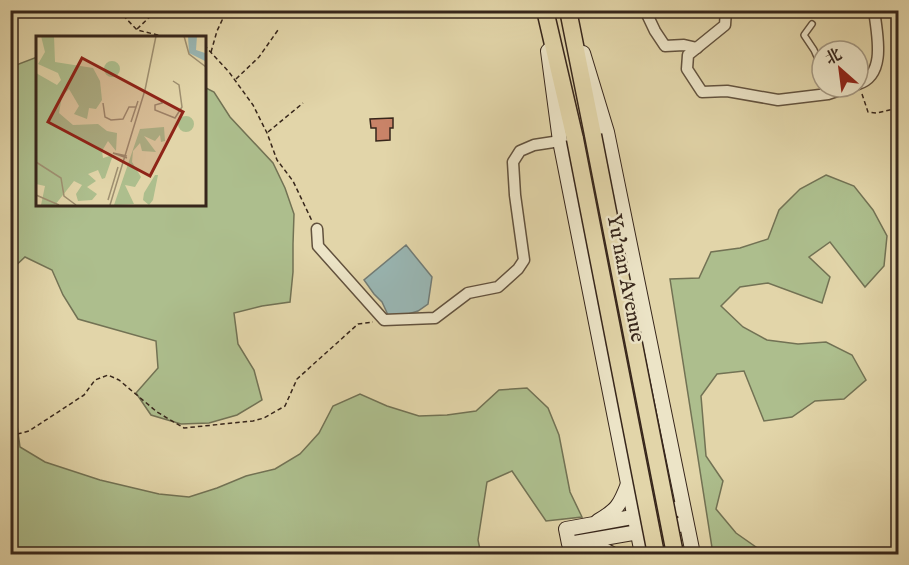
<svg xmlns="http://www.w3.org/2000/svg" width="909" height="565" viewBox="0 0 909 565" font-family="'IM FELL English','Noto Serif SC',serif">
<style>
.green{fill:#adbe8d;stroke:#727254;stroke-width:1.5}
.water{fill:#99b6b3;stroke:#727c76;stroke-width:1.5}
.building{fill:#c98368;stroke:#37261b;stroke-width:1.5}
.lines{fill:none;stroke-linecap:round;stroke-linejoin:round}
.service-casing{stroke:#62523e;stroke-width:8}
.minor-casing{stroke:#62523e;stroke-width:13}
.secondary-casing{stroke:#37261b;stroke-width:16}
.trunk-casing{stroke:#37261b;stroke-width:19}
.path{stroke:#37261b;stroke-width:1.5;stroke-dasharray:4.5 3;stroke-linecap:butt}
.service{stroke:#ece4c7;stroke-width:5}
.minor{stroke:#ece4c7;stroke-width:10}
.secondary{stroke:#ece4c7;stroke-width:14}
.trunk{stroke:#e2d5a9;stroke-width:16}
.trunk-bridge-casing{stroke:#37261b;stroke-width:19;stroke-linecap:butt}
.trunk-bridge{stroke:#e2d5a9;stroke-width:16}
.labels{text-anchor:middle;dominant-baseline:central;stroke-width:5;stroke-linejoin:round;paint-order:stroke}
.street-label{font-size:21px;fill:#37261b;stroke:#ece4c7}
.inset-road{fill:none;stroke:#9e8f70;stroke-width:1.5}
.view{fill:#8f2418;fill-opacity:0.15;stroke:#8f2418;stroke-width:3}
.inset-edge{fill:none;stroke:#37261b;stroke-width:3}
</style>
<rect width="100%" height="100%" fill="#e2d5a9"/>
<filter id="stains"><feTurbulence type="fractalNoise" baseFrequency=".00333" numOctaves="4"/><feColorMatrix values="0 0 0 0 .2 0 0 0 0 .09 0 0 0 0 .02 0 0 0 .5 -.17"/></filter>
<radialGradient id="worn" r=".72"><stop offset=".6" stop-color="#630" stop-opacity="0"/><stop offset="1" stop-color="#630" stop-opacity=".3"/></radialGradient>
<g class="green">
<polygon points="37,57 38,204 204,204 204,87 214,92 230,117 273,163 285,188 294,214 293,244 293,272 290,302 262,306 234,313 238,344 254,370 262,400 237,415 209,423 181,424 151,415 136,393 158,368 156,341 78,319 63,295 52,270 25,257 11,270 11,67"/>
<polygon points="826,175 854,186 873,210 887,236 884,266 865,287 830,242 809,257 830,277 822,303 768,283 740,287 721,306 743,327 767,340 798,344 826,342 852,355 866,380 844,399 815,401 792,417 764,421 744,371 717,374 701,396 706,456 723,481 716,509 736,533 766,554 713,554 670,279 699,278 711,252 740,248 768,239 779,210 800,189"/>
<polygon points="527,388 548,408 559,435 570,492 582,517 546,521 512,471 487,482 478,540 481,554 11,554 11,398 16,418 20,447 45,462 100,480 159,494 189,497 217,488 246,476 275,469 300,454 319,433 333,406 360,394 387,406 419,416 447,415 476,411 499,390"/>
</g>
<polygon class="water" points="406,245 432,277 428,304 418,311 395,318 388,315 382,302 374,294 364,280"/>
<polygon class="building" points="393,118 393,128 390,128 390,140 376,141 376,128 371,128 370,119"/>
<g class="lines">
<defs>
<polyline id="service" points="812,24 804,35 814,50 822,68"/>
<g id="minor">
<polyline points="645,10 655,31 665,46 684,45 697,48"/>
<polyline points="726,10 725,25 688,55 687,69 702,92 727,91 778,100 828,94 849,87"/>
<path d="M858,84C887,75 877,34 874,10"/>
<polyline points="317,229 318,246 384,320 435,318 468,293 498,287 518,269 524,260 515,195 513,162 520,151 534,145 560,141"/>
</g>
<g id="secondary">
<polyline points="548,51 560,141 642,554"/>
<polyline points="583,53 607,132 693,554"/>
<polyline points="676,509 566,529 569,544 679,525"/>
<path d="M598,521C617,510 620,505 628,484"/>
<polyline points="583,543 602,549 612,554"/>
</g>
<g id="trunk">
<polyline points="545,10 575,139"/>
<polyline points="568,10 593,135"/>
</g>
</defs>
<use href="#service" class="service-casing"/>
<use href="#minor" class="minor-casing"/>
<use href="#secondary" class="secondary-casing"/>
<use href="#trunk" class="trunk-casing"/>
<g class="path">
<polyline points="118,10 137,30 166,37 178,36 182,38"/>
<polyline points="803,10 808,17"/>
<polyline points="137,29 157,10"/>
<polyline points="204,45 229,72 253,105 267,133 277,160 293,181 312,221"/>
<polyline points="211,52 217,31 225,14 225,10"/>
<polyline points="236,79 259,57 278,30"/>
<polyline points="862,94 868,112 877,113 898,108"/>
<polyline points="268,132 303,103"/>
<polyline points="10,436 29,431 84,395 95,380 108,375 119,380 157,412 184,428 253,421 264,418 285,406 297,379 358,324 373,322"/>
</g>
<use href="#service" class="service"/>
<use href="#minor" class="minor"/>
<use href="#secondary" class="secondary"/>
<use href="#trunk" class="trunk"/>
<defs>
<g id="trunk-bridge">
<polyline points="593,135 675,554"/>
<polyline points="575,139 656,554"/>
</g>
</defs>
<use href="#trunk-bridge" class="trunk-bridge-casing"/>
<use href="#trunk-bridge" class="trunk-bridge"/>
</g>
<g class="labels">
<g class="street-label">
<text transform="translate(625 278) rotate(79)">Yu'nan Avenue</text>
</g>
</g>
<g transform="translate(36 36)">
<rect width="170" height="170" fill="#e2d5a9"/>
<path d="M5,0H18L19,26L57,32L64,45L66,64L60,73L53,72L51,83L38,78L43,70L33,53L26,60L23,77L37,89L62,88L71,95L81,97L80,115L72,105L66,115L67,122L77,119L69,142L66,143L62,134L52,138L60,145L51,151L61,158L56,164L42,165L40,158L46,149L38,145L19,169H5L9,150L0,148V37L21,49L25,44L22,37L2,28L9,16ZM68 33a8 8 0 1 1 16 0a8 8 0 1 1-16 0ZM142 88a8 8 0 1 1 16 0a8 8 0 1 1-16 0ZM128,91L129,105L125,106L124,99L119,105L108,100L120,116L106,115L104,107L97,115L96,126L105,141L99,151L89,149L98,168L78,169L104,93ZM119,139H122L117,164L113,169L107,164L108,157Z" fill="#adbe8d"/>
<path d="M152,0H161L160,14L169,17V25L153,17Z" fill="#99b6b3"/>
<path class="inset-road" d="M148,0L153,18L170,31M124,63L126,67L119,69V74L139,82L146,71L143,49L137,45M67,67L69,81L75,84L87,83L93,71H100M95,86L102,65M91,122L77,117L91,120M0,126L25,142L28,160L40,169M0,159L23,169M72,164L82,131M74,169L109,54L120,0"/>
<path class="view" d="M46,22L147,76L114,140L12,86Z"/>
<rect width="170" height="170" class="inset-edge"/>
</g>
<rect width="909" height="565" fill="none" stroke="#e2d5a9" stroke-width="36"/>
<rect x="12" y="12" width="885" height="541" fill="none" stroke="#37261b" stroke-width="3"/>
<rect x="18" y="18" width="873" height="529" fill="none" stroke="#37261b" stroke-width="1.5"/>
<g transform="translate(840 69) rotate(332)"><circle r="28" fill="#ece4c7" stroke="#a49882" stroke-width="1.5"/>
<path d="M0-4.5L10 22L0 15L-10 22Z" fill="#8f2418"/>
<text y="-9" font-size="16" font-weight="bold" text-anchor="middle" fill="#37261b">北</text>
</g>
<rect width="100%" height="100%" filter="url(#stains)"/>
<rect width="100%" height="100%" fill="url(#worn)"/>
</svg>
